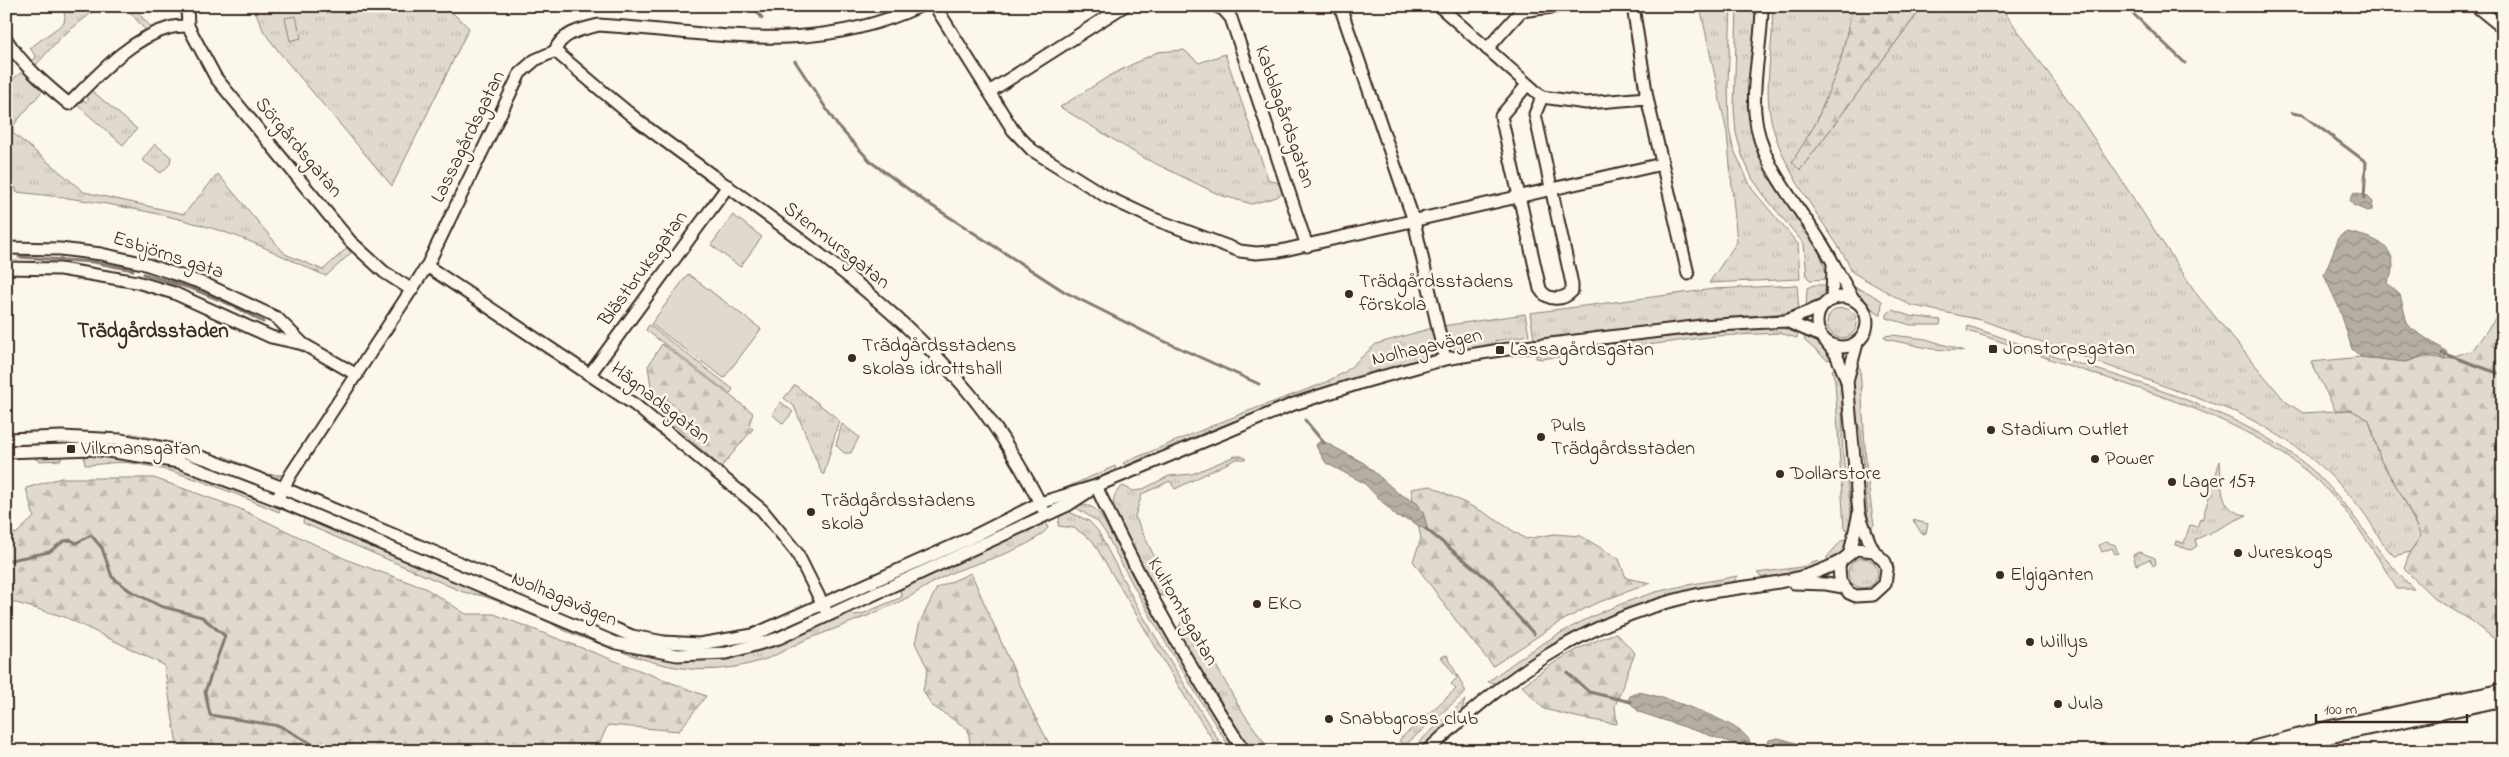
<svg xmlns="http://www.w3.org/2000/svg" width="2509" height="757" viewBox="0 0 2509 757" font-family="'Indie Flower',sans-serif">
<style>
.grass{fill:url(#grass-tufts);stroke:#8d8276}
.forest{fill:url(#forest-firs);stroke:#8d8276}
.garden{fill:#dfd9ce;stroke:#8d8276}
.water{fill:url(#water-waves);stroke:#85796d}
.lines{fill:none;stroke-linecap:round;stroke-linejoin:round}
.stream{stroke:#85796d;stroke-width:3}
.street-casing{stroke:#3b2a1e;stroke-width:15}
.highway-casing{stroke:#3b2a1e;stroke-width:25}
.street{stroke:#fbf7ec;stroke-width:11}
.highway{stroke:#fbf7ec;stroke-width:21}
.poi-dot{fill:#3b2a1e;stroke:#fbf7ec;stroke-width:2}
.labels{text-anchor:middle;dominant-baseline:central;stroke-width:5;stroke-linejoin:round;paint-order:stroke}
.street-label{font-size:20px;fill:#3b2a1e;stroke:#fbf7ec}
.poi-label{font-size:20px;fill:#3b2a1e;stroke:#fbf7ec;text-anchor:start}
.neighbourhood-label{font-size:21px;font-weight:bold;fill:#3b2a1e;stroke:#fbf7ec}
</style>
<defs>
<pattern id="grass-tufts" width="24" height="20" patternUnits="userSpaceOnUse" patternTransform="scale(1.25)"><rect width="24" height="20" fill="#dfd9ce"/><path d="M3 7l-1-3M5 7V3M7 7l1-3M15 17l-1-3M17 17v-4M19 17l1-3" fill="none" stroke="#c0bab0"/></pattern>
<pattern id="forest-firs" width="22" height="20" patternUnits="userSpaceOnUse" patternTransform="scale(1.25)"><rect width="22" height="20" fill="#dfd9ce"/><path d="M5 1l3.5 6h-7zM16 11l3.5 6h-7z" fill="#c0bab0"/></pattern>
<pattern id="water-waves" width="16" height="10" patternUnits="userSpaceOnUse" patternTransform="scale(1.25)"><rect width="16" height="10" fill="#b6aea2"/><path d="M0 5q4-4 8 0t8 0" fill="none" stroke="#958e83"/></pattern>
</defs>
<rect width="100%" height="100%" fill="#fbf7ec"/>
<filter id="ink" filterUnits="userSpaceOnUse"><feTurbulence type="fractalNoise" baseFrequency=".02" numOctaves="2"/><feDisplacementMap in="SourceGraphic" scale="10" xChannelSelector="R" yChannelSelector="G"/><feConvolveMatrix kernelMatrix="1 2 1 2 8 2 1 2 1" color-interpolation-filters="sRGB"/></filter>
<g filter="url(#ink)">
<g class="grass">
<polygon points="62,6 100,6 61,37 35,66 32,62 36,57 30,48 64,23 65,16"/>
<polygon points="125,6 132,6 152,28 146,31"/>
<polygon points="253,6 445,6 469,28 392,186 283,57 264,32"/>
<polygon points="1700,6 1731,6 1728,84 1729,128 1733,148 1752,189 1798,244 1800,279 1709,283 1737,242 1727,133"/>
<polygon points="1737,6 1758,6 1752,125 1819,249 1828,279 1810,280 1807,277 1804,244 1766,198 1752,178 1742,155 1736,133 1734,108"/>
<path d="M1772,6H1853L1840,63L1816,123L1793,162L1800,170L1923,6H2000L2073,107L2198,296L2285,401L2303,413L2351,410L2369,420L2381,461L2403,497L2421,536L2410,552L2394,556C2380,543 2373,524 2361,509C2327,466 2286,436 2236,412L1981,320L1910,305L1852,272L1845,257C1819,215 1784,172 1772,124C1762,85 1775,45 1772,6Z"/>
<polygon points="1184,50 1199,63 1225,54 1268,179 1278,183 1284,191 1277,197 1252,204 1220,195 1142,157 1060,107 1111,75 1157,52"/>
<path d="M23,71L43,90L13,126V133L84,192L184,214L218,174L285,254L323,270L348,247L351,253L326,276C291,261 257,242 221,231C155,210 85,199 16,192V188L6,186V85Z"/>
<polygon points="91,90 137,129 123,145 77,105 82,99 86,102 89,99 85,96"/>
<polygon points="155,144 171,157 170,164 161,173 142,160"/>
<polygon points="1797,285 1799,312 1708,319 1534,339 1530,313 1714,289"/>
<path d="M1813,285H1827C1826,300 1818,304 1806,310L1807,288Z"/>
<polygon points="1852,286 1869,293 1882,301 1881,315 1862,301"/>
<circle cx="1842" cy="323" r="15"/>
<polygon points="1892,310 1910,316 1941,320 1940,325 1911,325 1887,318 1887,314"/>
<path d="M1525,314L1529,335L1495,341V345C1468,350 1449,360 1442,326Z"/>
<path d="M1968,326C2000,336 2032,349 2064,359C2143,384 2248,414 2311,469C2352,504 2374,553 2414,589H2397C2372,548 2348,507 2311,475C2247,419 2143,390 2064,364C2031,353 1999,340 1967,331Z"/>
<polygon points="1777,327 1798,331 1797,338 1779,333 1716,336 1541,359 1536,358 1536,354 1646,339"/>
<path d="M1432,328L1436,348L1428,359C1324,385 1224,423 1125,466L1123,463L1243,413L1322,384L1345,372L1376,344Z"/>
<polygon points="1804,334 1820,343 1834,361 1826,359 1805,341"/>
<polygon points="1892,335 1926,339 1964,351 1932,349 1886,339 1884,336"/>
<path d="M1856,365L1860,368L1867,476L1874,525L1869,530L1861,432C1854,413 1849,384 1856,365Z"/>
<path d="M1837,367C1845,396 1841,426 1843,455C1846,481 1853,505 1851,532L1844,528L1835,381L1832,370Z"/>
<polygon points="795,385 839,420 824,474 822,474 794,406 784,398"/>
<polygon points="781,402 793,412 783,424 772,414"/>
<polygon points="842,424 859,437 851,453 844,453 836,445"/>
<polygon points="129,433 199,448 190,450 135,438"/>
<polygon points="33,442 128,444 205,462 268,487 269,490 194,464 34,448"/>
<path d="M102,452L170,464L282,505L279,512C232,493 180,469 130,463C116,461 99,465 85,465L84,457Z"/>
<polygon points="34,453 61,456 61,460 39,461 34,458"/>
<path d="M223,456L265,474L282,475C267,484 235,469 223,456Z"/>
<path d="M1235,456H1242L1246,459H1236L1175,489L1170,481L1142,494L1135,516L1170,590L1167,597L1155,594L1116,515C1112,504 1112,493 1123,486L1133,491L1141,490L1169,476L1192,474Z"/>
<path d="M2220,461C2222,484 2218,512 2247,515L2195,540L2197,546L2191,550L2175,545L2176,541L2184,543L2190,525L2197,527L2200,519L2202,520Z"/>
<polygon points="1115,466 1116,470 1066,491 1065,488"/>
<polygon points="308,503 620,635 700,648 815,612 816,614 809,621 741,647 696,653 617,639 306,508"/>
<path d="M1080,505C1092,505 1097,509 1103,519L1146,602L1238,751H1232C1186,679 1144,608 1105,532L1098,522L1075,507Z"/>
<polygon points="1067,511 1089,521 1098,531 1137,606 1225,751 1220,751 1187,700 1092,540 1074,528 1058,526 1060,516"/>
<polygon points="304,514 541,617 483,596 463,592 303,523"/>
<path d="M1046,520L1048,528C1029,551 976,562 949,574C931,582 917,594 899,602C870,616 839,627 808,639C792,645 779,655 763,660C707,678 666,669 612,648C598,643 559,631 550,622V619L592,636L715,657L849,609L854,615L862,614L902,597L900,591L912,581Z"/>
<polygon points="1913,520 1928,524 1926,533 1922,534"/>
<polygon points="1850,538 1841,555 1827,565 1827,557 1842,540"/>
<polygon points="2106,542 2115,545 2118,553 2115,554 2112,548 2102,552 2099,545"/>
<polygon points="2139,552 2155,558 2156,564 2153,566 2150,559 2136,565 2133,555"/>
<circle cx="1863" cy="573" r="15"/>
<polygon points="1818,561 1820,569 1764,579 1757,573 1801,567"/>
<path d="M1738,576L1733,583C1699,590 1666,596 1633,607C1583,624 1539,653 1496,683L1488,682C1539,642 1593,611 1656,592C1683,585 1711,581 1738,576Z"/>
<polygon points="1182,620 1193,624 1238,705 1270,751 1252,751 1177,631"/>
<polygon points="1447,655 1466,692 1404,746 1399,740 1456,689 1451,684 1457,678 1441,657"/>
<polygon points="1465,700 1461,713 1416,751 1409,751"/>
</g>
<g class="forest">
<polygon points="1853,6 1923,6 1800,170 1792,162 1816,123 1840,63"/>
<polygon points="2503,308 2503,639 2493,638 2472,621 2435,599 2404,569 2410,552 2421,536 2403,497 2381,461 2369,420 2351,410 2335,410 2311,362 2361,357 2406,362 2424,356 2445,359 2473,350"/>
<polygon points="662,344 753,413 749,425 753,429 721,467 674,425 684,414 666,399 656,410 654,408 648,366"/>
<polygon points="61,478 154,478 238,508 350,561 425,588 466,614 494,614 706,696 679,731 608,725 596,751 178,751 164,665 65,617 6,600 6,529 16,534 34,517 26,488"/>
<polygon points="1431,486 1485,513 1526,539 1554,534 1581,536 1619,559 1626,578 1651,583 1594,604 1558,623 1493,666 1460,626 1413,561 1421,539 1411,489"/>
<polygon points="971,573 1029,705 1053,751 971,751 968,729 931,705 923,690 928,669 915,643 920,622 937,588"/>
<path d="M1616,633L1635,653L1615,706L1617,724L1580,718L1544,709L1522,686C1551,663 1581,645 1616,633Z"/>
</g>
<g class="garden">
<polygon points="296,16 301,38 290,41 285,18"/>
<polygon points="733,215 762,237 740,267 711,245"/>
<polygon points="688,274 761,329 724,378 651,324"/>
<polygon points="649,325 733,389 730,394 646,330"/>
</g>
<g class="water">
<polygon points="2354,192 2367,196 2373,202 2372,210 2367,211 2353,205 2350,200"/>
<path d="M2347,232C2368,237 2394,241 2393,269C2393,275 2388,278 2387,283L2400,295L2407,323L2412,329L2447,352L2445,359L2437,356H2424L2406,362L2361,357L2352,349L2340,310L2324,275L2339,237Z"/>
<polygon points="1321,440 1364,463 1398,493 1417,503 1423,512 1428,531 1409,520 1397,517 1364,483 1326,463 1317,448 1316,445"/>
<path d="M1637,692C1657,694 1745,723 1750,742L1745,747L1639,712L1628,701L1630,696Z"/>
<path d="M1778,738C1792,741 1811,749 1824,751H1765L1769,740Z"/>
</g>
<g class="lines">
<g class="stream">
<polyline points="753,6 762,18"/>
<polyline points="2125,6 2185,63"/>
<polyline points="795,61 837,125 871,162 923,200 1065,292 1155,337 1259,384"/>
<polyline points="2292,113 2303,115 2366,162 2364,199"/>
<polyline points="6,147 11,167 6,175"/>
<polyline points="19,257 93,262 133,270"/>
<polyline points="144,274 193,289 232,305 263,322"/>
<polyline points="2442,353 2503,375"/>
<polyline points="1305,420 1324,443"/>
<polyline points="1426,529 1495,585 1510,608 1534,634"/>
<polyline points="6,561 49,552 64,541 71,540 76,543 91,535 102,548 112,577 129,590 160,606 202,617 225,636 205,692 210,715 280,726 325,751"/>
<polyline points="1568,673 1589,692 1631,702"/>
<polyline points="1745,743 1769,748"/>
</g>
<defs>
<g id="street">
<polyline points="187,6 188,26 216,78 350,241 384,272 412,290"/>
<polyline points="935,6 1013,130 1032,150 1107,197 1154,219 1240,251 1256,253 1280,251 1662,164"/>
<polyline points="1216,6 1223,9 1231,18 1307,246"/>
<polyline points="1340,6 1414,221 1445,359"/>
<polyline points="1439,6 1542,97 1586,103 1647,98"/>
<polyline points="1633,6 1647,98 1688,274"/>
<path d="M1762,6C1762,42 1752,78 1755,113C1759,166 1798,204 1824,247C1835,265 1843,283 1854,300"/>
<polyline points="2476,6 2503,28"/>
<path d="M6,39C22,65 46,85 69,104C97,76 129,39 169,28C175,26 182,26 188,26"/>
<polyline points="1487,49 1521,11 1560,6"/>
<path d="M555,51C585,76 614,102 645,126C749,205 865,276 953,374C989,414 1019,461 1043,509"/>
<path d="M1527,85L1501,116L1540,289C1547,301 1563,301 1572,291V284L1535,114L1542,97"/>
<polyline points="989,92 1124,6"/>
<polyline points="6,248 60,249 101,254 142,263 205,284 277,318 303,344 357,375"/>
<polyline points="427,266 635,405 762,510 797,553 825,609"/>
<polyline points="6,268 60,269 137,282 174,293 271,337 303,344"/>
<circle cx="1842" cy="322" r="25"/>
<polyline points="1832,300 1833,266"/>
<polyline points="1786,321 1823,306"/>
<polyline points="1827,343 1836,354 1847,381"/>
<polyline points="1857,343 1847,381 1859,513 1869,541 1874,551 1885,562 1887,569 1885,584 1873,595 1856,596 1849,593 1840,581 1839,567 1841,561 1856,549 1874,551"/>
<polyline points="590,374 728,186"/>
<polyline points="6,439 62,437 121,440 184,452 210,460 283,488 632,636 664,642 699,644 753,635 966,540 1040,503 1096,486 1291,405 1360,383 1445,359 1500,350 1702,326 1768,322 1786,321 1821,336"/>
<polyline points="6,452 94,449 179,462 278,500 616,643 677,655 727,653 779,638 1068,505 1088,492"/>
<path d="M1096,486C1139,578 1188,666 1244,751"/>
<path d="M280,494L291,474L427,266L520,73L535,60L555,51C561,33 582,29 599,25C714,32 811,57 920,6"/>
<polyline points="1850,552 1859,513"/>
<polyline points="1794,583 1826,584 1843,587"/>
<path d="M1427,751C1506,677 1580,623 1687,597C1740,584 1793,588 1841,561"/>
</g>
<polyline id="highway" points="2258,751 2329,732 2503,695"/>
</defs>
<use href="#street" class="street-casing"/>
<use href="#highway" class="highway-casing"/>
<use href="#street" class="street"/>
<use href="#highway" class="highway"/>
</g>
</g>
<g class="poi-dot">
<circle cx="1349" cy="294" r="5"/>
<rect x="1988" y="344" width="10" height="10" rx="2.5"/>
<rect x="1495" y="345" width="10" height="10" rx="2.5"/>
<circle cx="852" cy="358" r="5"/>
<circle cx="1991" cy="430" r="5"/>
<circle cx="1541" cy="437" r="5"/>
<rect x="66" y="444" width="10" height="10" rx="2.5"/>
<circle cx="2095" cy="459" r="5"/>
<circle cx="1780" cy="474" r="5"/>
<circle cx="2172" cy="482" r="5"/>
<circle cx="811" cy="512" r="5"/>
<circle cx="2238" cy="553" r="5"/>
<circle cx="2000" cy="575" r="5"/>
<circle cx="1257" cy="604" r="5"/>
<circle cx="2030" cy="642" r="5"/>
<circle cx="2058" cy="704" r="5"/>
<circle cx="1329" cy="719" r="5"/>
</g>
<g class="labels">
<g class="street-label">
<text transform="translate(1284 117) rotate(71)">Kabblagårdsgatan</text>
<text transform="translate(469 137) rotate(-64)">Lassagårdsgatan</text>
<text transform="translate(298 148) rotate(50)">Sörgårdsgatan</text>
<text transform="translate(836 246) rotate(38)">Stenmursgatan</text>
<text transform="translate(168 256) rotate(18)">Esbjörns gata</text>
<text transform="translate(644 269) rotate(-54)">Blästbruksgatan</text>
<text transform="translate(1427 348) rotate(-13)">Nolhagavägen</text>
<text transform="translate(660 404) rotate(38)">Hägnadsgatan</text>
<text transform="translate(564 600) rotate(23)">Nolhagavägen</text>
<text transform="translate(1182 612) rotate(60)">Kultomtsgatan</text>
</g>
<g class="poi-label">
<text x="1359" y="282">Trädgårdsstadens<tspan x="1359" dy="23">förskola</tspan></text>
<text x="862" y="346">Trädgårdsstadens<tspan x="862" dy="23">skolas idrottshall</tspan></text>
<text x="2003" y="349">Jonstorpsgatan</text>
<text x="1510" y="350">Lassagårdsgatan</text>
<text x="1551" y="426">Puls<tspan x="1551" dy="23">Trädgårdsstaden</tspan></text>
<text x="2001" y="430">Stadium Outlet</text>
<text x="81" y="449">Vilkmansgatan</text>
<text x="2105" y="459">Power</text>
<text x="1790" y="474">Dollarstore</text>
<text x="2182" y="482">Lager 157</text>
<text x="821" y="501">Trädgårdsstadens<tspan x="821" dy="23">skola</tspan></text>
<text x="2248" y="553">Jureskogs</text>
<text x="2010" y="575">Elgiganten</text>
<text x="1267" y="604">EKO</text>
<text x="2040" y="642">Willys</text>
<text x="2068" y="704">Jula</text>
<text x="1339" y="719">Snabbgross club</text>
</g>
<g class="neighbourhood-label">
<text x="153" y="332">Trädgårdsstaden</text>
</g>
</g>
<rect width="2509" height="757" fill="none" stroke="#fbf7ec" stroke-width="25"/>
<rect x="12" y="12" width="2484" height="732" fill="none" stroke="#3b2a1e" stroke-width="2" filter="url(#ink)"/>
<path d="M2316 714v8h151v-8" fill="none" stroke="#3b2a1e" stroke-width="2.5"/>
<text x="2324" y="714" font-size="15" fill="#3b2a1e" stroke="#fbf7ec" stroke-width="4" paint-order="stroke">100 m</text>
</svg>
